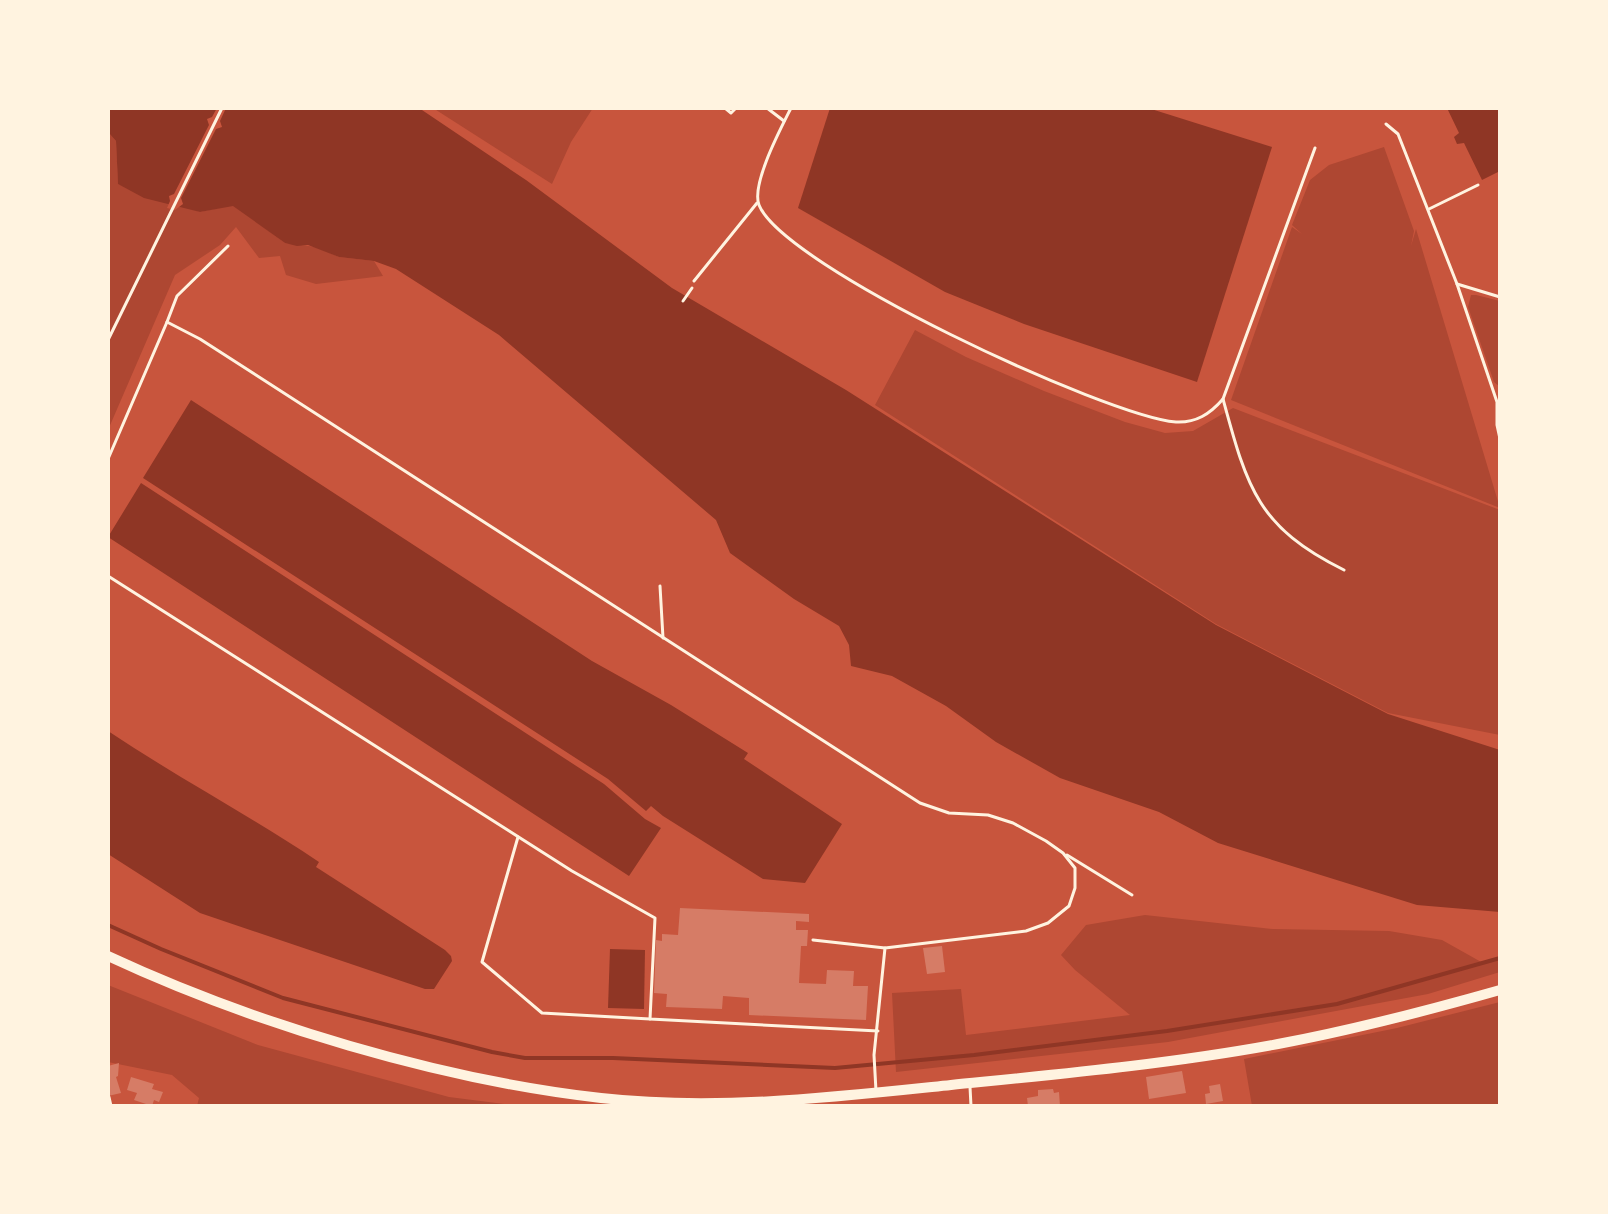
<svg xmlns="http://www.w3.org/2000/svg" width="1608" height="1214" viewBox="0 0 1608 1214" font-family="'Fira Sans Condensed',sans-serif">
<style>
.green{fill:#ae4732}
.water{fill:#8f3625}
.pier{fill:#c8553d}
.lines{fill:none;stroke-linecap:round;stroke-linejoin:round}
.stream{stroke:#8f3625;stroke-width:4}
.building{fill:#d67c66}
.path{stroke:#fff3e0;stroke-width:3}
.service{stroke:#fff3e0;stroke-width:3}
.secondary{stroke:#fff3e0;stroke-width:10}
</style>
<rect width="100%" height="100%" fill="#c8553d"/>
<g class="green">
<polygon points="433,108 593,108 571,142 552,184"/>
<polygon points="108,132 116,141 118,184 200,212 233,205 285,243 316,247 339,257 374,261 383,276 316,284 286,275 280,256 259,258 236,227 220,245 175,275 108,430"/>
<polygon points="1384,147 1414,231 1411,246 1416,229 1500,508 1231,400 1292,227 1302,234 1292,225 1310,180 1329,165"/>
<polygon points="1476,295 1500,301 1500,387 1494,382 1468,307 1471,295"/>
<polygon points="915,330 966,357 1044,391 1125,422 1165,433 1193,431 1233,408 1500,510 1500,735 1388,713 1216,624 875,405"/>
<polygon points="1145,915 1273,929 1389,931 1442,940 1483,963 1500,958 1500,972 1428,994 1168,1042 896,1072 892,993 961,989 966,1035 1130,1015 1075,970 1061,955 1086,925"/>
<polygon points="108,985 258,1045 449,1097 519,1106 197,1106 199,1098 172,1075 108,1062"/>
<polygon points="1500,1002 1500,1106 1252,1106 1244,1059 1397,1028"/>
</g>
<g class="water">
<polygon points="108,108 419,108 526,180 672,288 846,390 1216,625 1388,714 1500,750 1500,912 1417,905 1218,843 1159,812 1060,778 996,742 946,706 892,676 851,666 849,645 839,626 794,599 730,553 716,520 499,335 396,269 374,261 339,257 308,245 297,246 285,243 233,206 200,212 144,198 118,184 116,141 108,132"/>
<polygon points="830,108 1148,108 1272,147 1197,382 1024,324 945,292 798,208"/>
<polygon points="1447,108 1500,108 1500,171 1482,180 1464,143 1457,144 1454,137 1459,133"/>
<polygon points="191,400 592,661 671,705 748,753 744,759 842,824 805,883 763,879 663,816 651,806 646,811 608,779 143,478"/>
<polygon points="141,483 604,784 645,819 661,828 629,876 108,537"/>
<path d="M108,731C177,777 250,816 319,862L316,867L445,950L451,956L452,961L434,989H425L200,913L108,854Z"/>
<polygon points="610,949 645,950 644,1009 608,1008"/>
</g>
<polygon class="pier" points="217,108 226,108 220,121 222,127 216,129 181,198 183,204 175,210 167,208 170,201 169,196 174,194 209,125 207,119 212,117"/>
<g class="lines">
<polyline class="stream" points="108,925 161,949 283,998 492,1052 525,1058 613,1058 835,1068 974,1055 1167,1031 1337,1004 1500,958"/>
</g>
<g class="building">
<polygon points="680,908 809,914 809,922 796,921 796,930 808,930 807,946 801,946 799,983 826,984 827,970 854,971 853,986 868,986 866,1020 749,1015 749,998 723,996 722,1009 666,1007 667,994 654,993 656,940 662,941 662,934 678,935"/>
<polygon points="942,946 945,972 927,974 923,948"/>
<polygon points="119,1063 118,1076 116,1077 121,1093 108,1096 108,1066"/>
<polygon points="1182,1071 1186,1093 1149,1099 1146,1077"/>
<polygon points="131,1077 154,1084 152,1089 163,1092 159,1102 154,1100 152,1106 134,1100 137,1093 127,1090"/>
<polygon points="1220,1084 1223,1101 1206,1104 1205,1094 1210,1093 1209,1086"/>
<polygon points="1053,1089 1054,1093 1059,1092 1060,1106 1028,1106 1027,1098 1038,1096 1038,1090"/>
</g>
<g class="lines">
<g class="path">
<polyline points="683,301 692,288"/>
<polyline points="109,1097 111,1106"/>
</g>
<g class="service">
<polyline points="725,108 731,113 736,108"/>
<polyline points="767,108 784,121"/>
<path d="M791,108C781,128 751,184 759,205C784,267 1106,416 1176,422C1196,423 1210,414 1223,399L1315,148"/>
<polyline points="1386,124 1398,134 1457,284 1497,402 1497,425 1500,439"/>
<polyline points="1429,209 1478,185"/>
<polyline points="694,281 757,203"/>
<polyline points="1457,284 1500,297"/>
<polyline points="167,322 177,296 228,246"/>
<polyline points="108,340 222,108"/>
<path d="M1223,399C1247,487 1257,527 1344,570"/>
<polyline points="108,459 167,322 200,339 920,803 949,813 988,815 1013,823 1046,841 1063,853 1075,868 1075,888 1069,906 1048,923 1026,931 885,948 874,1055 876,1091"/>
<polyline points="108,576 572,871 655,918 650,1019 878,1031"/>
<polyline points="660,586 663,638"/>
<polyline points="518,837 482,962 542,1013 650,1019"/>
<polyline points="1067,855 1132,895"/>
<polyline points="813,940 885,948"/>
<polyline points="970,1087 971,1106"/>
</g>
<path class="secondary" d="M108,956C254,1024 441,1080 601,1098C717,1111 836,1097 951,1085C1060,1074 1170,1064 1278,1044C1353,1030 1426,1011 1500,990"/>
</g>
<rect width="1608" height="1214" fill="none" stroke="#fff3e0" stroke-width="220"/>
</svg>
